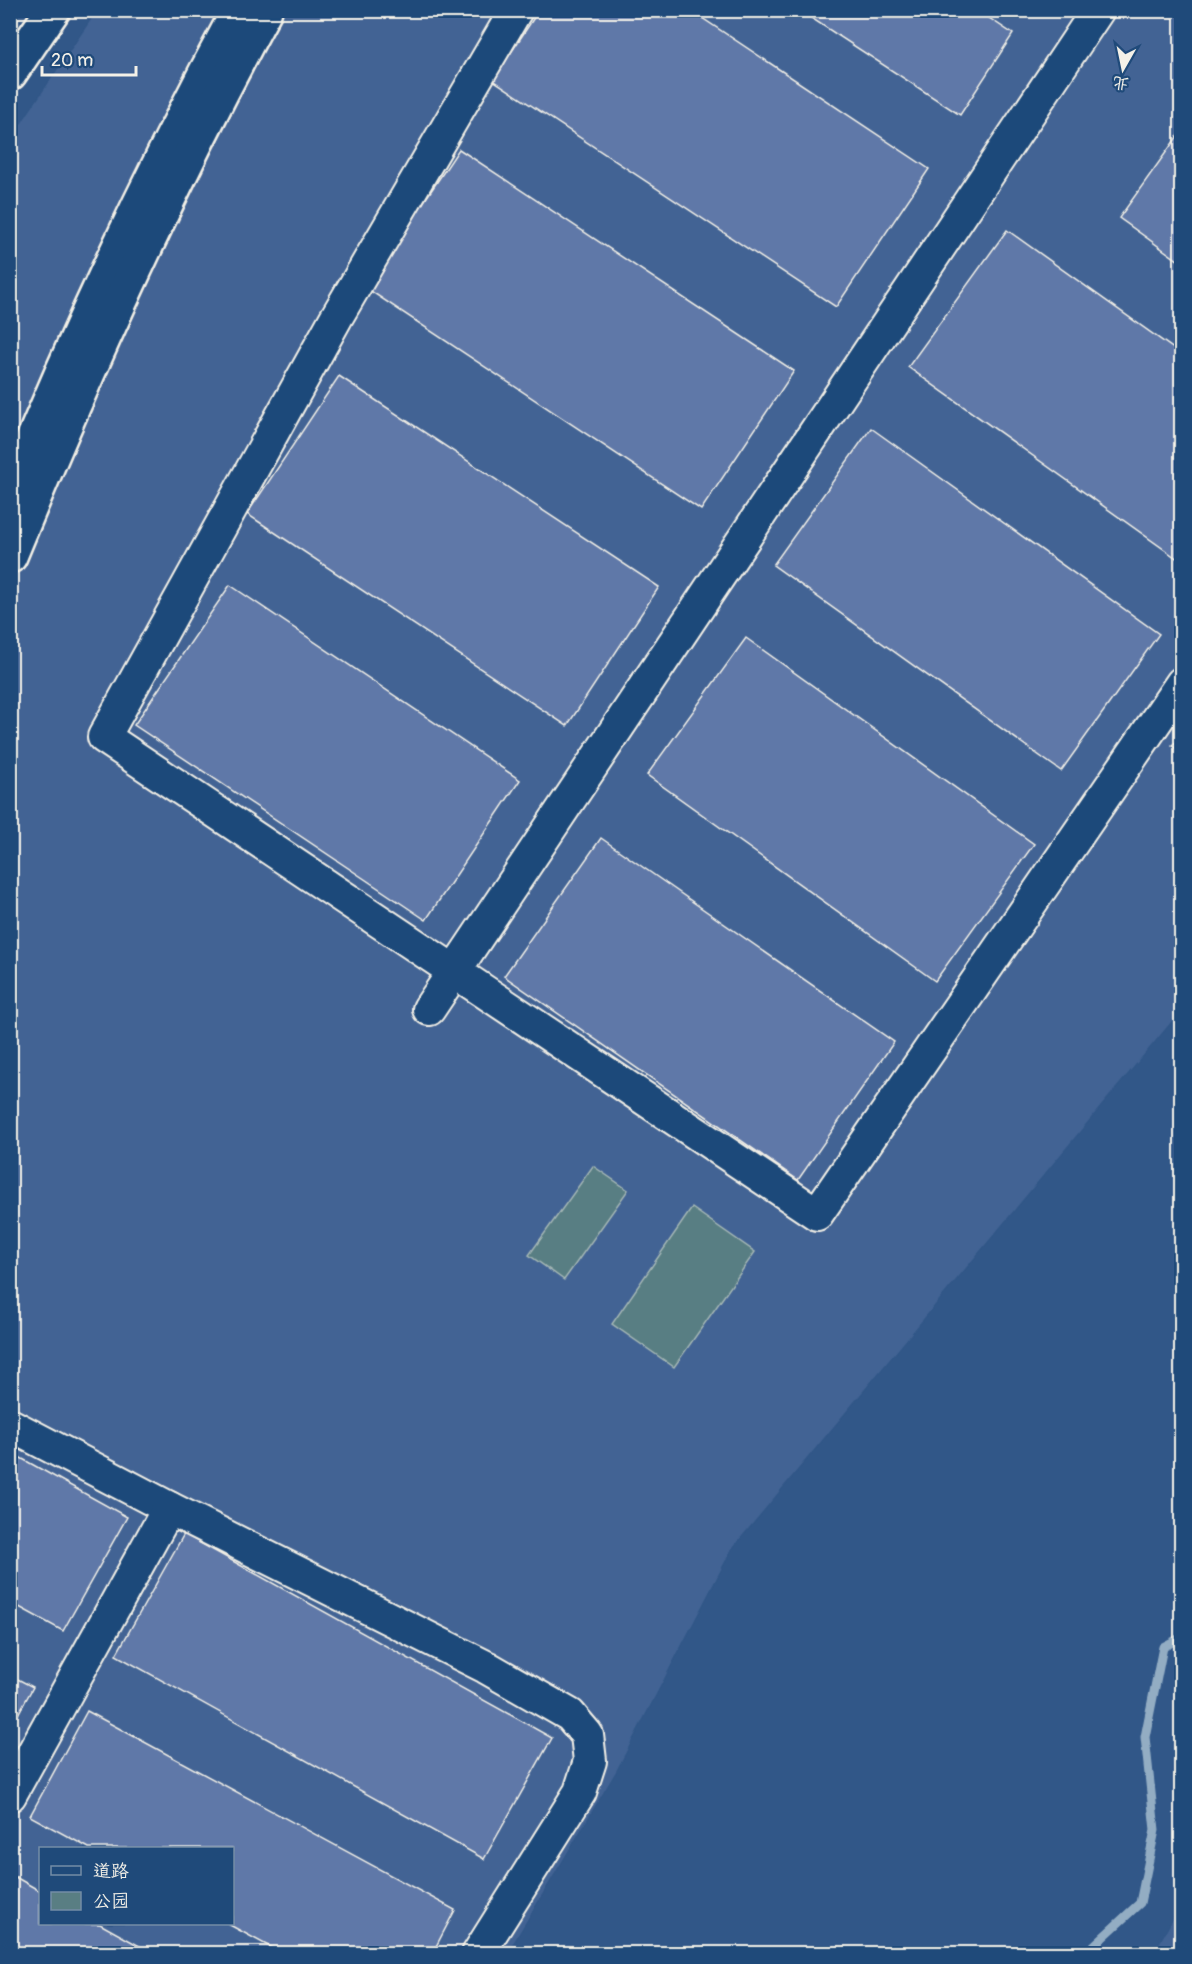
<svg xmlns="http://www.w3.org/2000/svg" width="1192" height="1964" viewBox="0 0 1192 1964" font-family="Pangolin,'LXGW WenKai TC',sans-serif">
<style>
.built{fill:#436494;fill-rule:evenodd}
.green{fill:#597e83;stroke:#a6b8b6;stroke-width:1.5}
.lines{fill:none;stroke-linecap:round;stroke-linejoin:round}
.stream{stroke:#93adc3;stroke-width:9}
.building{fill:#5f78a8;stroke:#f4f1e8;stroke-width:1.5}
.street-casing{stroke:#f4f1e8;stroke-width:36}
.secondary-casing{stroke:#f4f1e8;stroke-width:38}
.street{stroke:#1f4a7a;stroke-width:32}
.secondary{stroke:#1f4a7a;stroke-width:33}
</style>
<rect width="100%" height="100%" fill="#315788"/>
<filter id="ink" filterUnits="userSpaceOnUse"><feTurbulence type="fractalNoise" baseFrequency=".0167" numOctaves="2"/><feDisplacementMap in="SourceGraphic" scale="12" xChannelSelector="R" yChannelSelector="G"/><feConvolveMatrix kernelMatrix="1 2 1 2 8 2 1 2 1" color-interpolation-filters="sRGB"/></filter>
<g filter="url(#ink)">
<g class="built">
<path d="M97,11H1181V1010L732,1548L616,1771L507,1953L11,1954V139ZM40,1848H232V1924H40Z"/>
<polygon points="1181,1905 1181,1953 1154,1953"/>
</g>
<g class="green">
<polygon points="593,1166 628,1190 564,1280 529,1255"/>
<polygon points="692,1208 755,1252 674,1367 612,1324"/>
</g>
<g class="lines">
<polyline class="stream" points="1049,1954 1053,1950 1090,1949 1140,1903 1155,1830 1145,1737 1163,1647 1182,1637"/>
</g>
<g class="building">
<polygon points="539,10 690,10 929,169 836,307 493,80"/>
<polygon points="799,10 977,10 1013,34 960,115"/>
<polygon points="1182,130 1182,263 1119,218"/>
<polygon points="459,149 794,371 701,510 366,288"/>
<polygon points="1007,230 1182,355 1182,562 908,367"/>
<polygon points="339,376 659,587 567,726 247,514"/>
<polygon points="871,428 1159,634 1061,771 773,565"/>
<polygon points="230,585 520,780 426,920 134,725"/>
<polygon points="746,638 1034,844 935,981 647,775"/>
<polygon points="1182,737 1182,755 1172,745"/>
<polygon points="601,838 894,1042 798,1180 504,976"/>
<polygon points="10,1452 127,1517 63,1631 10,1602"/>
<polygon points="184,1534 552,1738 484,1859 116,1655"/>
<polygon points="10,1675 33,1687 10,1729"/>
<polygon points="87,1711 455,1910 432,1954 283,1954 228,1924 232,1924 232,1848 89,1848 30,1816"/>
<polygon points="10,1874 40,1891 40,1924 100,1924 154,1954 10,1954"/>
</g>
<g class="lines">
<defs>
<g id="street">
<polyline points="516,10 336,318 104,737 817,1214 1182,683"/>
<polyline points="429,1009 1098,10"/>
<polyline points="10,1425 169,1508 486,1667 570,1715 587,1735 590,1761 580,1792 478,1954"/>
<polyline points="10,1795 169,1508"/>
</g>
<g id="secondary">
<polyline points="10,73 53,10"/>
<path d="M10,495C77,331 154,166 239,10"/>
<path d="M10,556C86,371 169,187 265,10"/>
</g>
</defs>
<use href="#street" class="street-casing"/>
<use href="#secondary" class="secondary-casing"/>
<use href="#street" class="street"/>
<use href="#secondary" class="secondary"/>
</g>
</g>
<rect width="1192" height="1964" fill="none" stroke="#1f4a7a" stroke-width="36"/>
<rect x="18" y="18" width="1156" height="1928" fill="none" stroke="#f4f1e8" stroke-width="2" filter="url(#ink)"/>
<rect x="39" y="1847" width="195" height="78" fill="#1f4a7a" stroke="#748da6" stroke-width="1.5"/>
<rect x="51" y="1866" width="30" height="9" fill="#1f4a7a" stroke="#748da6" stroke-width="1.5"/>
<text x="93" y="1877" font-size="18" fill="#f4f1e8">道路</text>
<rect x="51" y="1892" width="30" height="18" fill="#597e83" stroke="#748da6" stroke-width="1.5"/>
<text x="93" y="1907" font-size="18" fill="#f4f1e8">公园</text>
<g transform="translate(1123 69) rotate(189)" stroke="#1f4a7a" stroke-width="4.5" paint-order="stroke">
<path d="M0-4.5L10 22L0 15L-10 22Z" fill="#f4f1e8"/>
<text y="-9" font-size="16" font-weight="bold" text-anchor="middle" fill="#f4f1e8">北</text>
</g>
<path d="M42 66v9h94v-9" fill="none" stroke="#f4f1e8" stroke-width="3"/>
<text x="51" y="66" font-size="18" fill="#f4f1e8" stroke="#1f4a7a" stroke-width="4.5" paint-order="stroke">20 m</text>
</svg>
